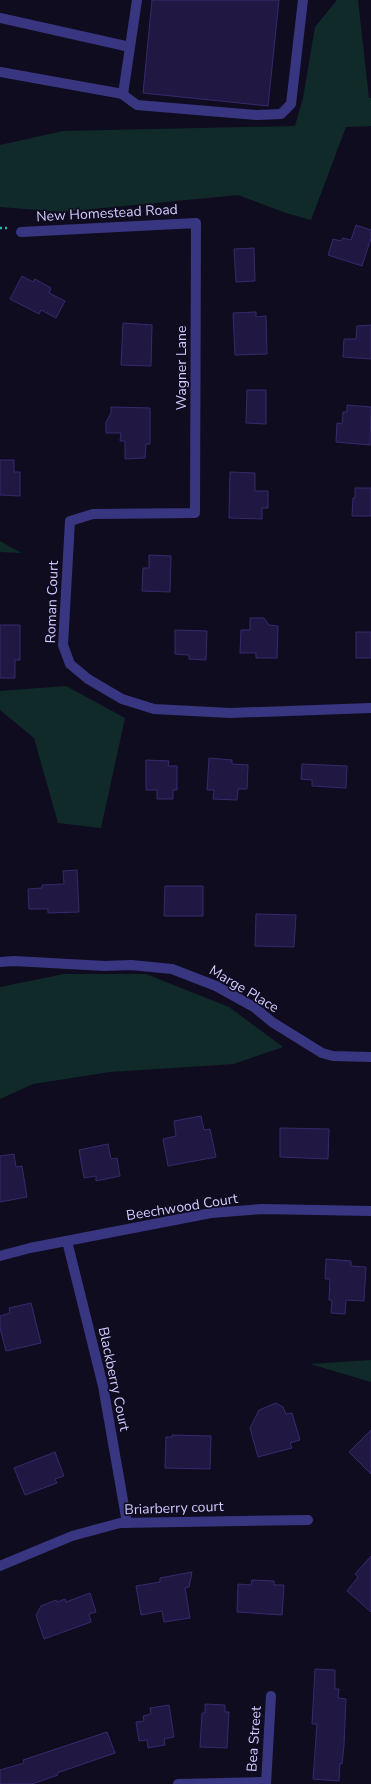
<svg xmlns="http://www.w3.org/2000/svg" width="371" height="1784" viewBox="0 0 371 1784" font-family="'Nunito Sans',sans-serif">
<style>
.green{fill:#0f2a29}
.building{fill:#201842;stroke:#37296e}
.lines{fill:none;stroke-linecap:round;stroke-linejoin:round}
.path{stroke:#2ab4ac;stroke-width:2.5;stroke-dasharray:2 3;stroke-linecap:butt}
.minor{stroke:#393681;stroke-width:10}
.labels{text-anchor:middle;dominant-baseline:central;stroke-width:3.5;stroke-linejoin:round;paint-order:stroke}
.street-label{font-size:14px;fill:#d1cbff;stroke:#100c20}
</style>
<rect width="100%" height="100%" fill="#100c20"/>
<g class="green">
<polygon points="337,0 358,0 369,98 371,98 371,126 346,127 311,220 286,213 238,195 62,212 0,207 0,145 63,131 295,126 303,98 315,27"/>
<polygon points="0,541 21,553 0,552"/>
<polygon points="66,686 125,718 101,828 58,823 34,738 0,710 0,691"/>
<polygon points="64,974 146,974 229,1007 283,1047 234,1064 110,1072 33,1084 0,1099 0,987"/>
<polygon points="371,1360 371,1382 310,1364"/>
</g>
<g class="building">
<polygon points="152,0 279,0 268,106 143,93"/>
<polygon points="356,225 371,230 371,238 362,266 328,255 333,239 341,241 343,238 351,240"/>
<polygon points="254,248 255,281 236,282 234,249"/>
<polygon points="22,276 33,282 35,279 51,288 49,293 65,301 56,318 41,310 39,314 10,299"/>
<polygon points="256,312 256,317 266,316 267,354 235,355 233,313"/>
<polygon points="123,323 152,325 151,366 121,365"/>
<polygon points="371,325 371,359 343,357 344,339 356,339 357,326"/>
<polygon points="247,390 266,390 266,424 246,423"/>
<polygon points="347,405 371,407 370,445 336,442 337,423 342,424 343,412 347,412"/>
<polygon points="111,407 150,408 150,444 146,444 145,458 125,459 125,441 120,441 121,433 106,433 106,422 111,413"/>
<polygon points="0,460 14,460 14,472 20,472 20,496 0,495"/>
<polygon points="230,472 255,473 255,491 268,491 268,508 262,508 262,519 229,518"/>
<polygon points="355,488 371,488 371,516 352,516 353,498 355,498"/>
<polygon points="149,555 171,556 170,592 142,591 143,568 149,568"/>
<polygon points="250,618 264,618 269,625 278,626 277,658 256,658 256,653 240,653 241,630 250,630"/>
<polygon points="0,625 20,625 20,660 15,660 15,678 0,678"/>
<polygon points="175,630 207,631 206,660 189,659 189,655 175,654"/>
<rect x="356" y="632" width="15" height="26"/>
<polygon points="209,758 232,760 232,764 248,765 247,789 238,789 237,800 213,799 214,790 207,790"/>
<polygon points="146,760 169,761 168,766 177,766 177,790 173,790 173,799 157,799 157,790 146,790"/>
<polygon points="302,764 347,766 346,788 312,786 312,780 301,779"/>
<polygon points="77,870 79,912 48,913 48,909 29,909 28,889 42,888 42,885 64,884 63,871"/>
<polygon points="165,886 203,886 203,916 164,916"/>
<polygon points="256,914 296,915 294,947 255,946"/>
<polygon points="201,1116 204,1130 210,1129 216,1157 168,1166 163,1139 176,1136 174,1121"/>
<polygon points="280,1128 329,1129 328,1159 280,1157"/>
<polygon points="108,1144 111,1159 117,1158 120,1176 96,1181 96,1176 84,1178 79,1150"/>
<polygon points="14,1154 16,1167 22,1166 27,1197 0,1202 0,1156"/>
<polygon points="326,1259 351,1261 351,1266 366,1267 364,1301 346,1300 345,1314 331,1313 332,1300 329,1300 330,1279 325,1279"/>
<polygon points="31,1303 41,1343 6,1351 0,1328 0,1316 10,1313 9,1308"/>
<polygon points="276,1403 283,1407 286,1414 292,1413 300,1440 290,1443 292,1448 258,1457 250,1428 259,1410"/>
<polygon points="371,1430 371,1474 349,1452"/>
<polygon points="172,1435 211,1436 210,1469 165,1468 166,1437 172,1437"/>
<polygon points="55,1452 64,1476 55,1479 57,1483 25,1495 14,1468"/>
<polygon points="371,1556 371,1612 347,1591 358,1577 355,1574"/>
<polygon points="192,1572 189,1587 185,1588 190,1618 164,1622 162,1611 141,1615 136,1586 160,1582 160,1578"/>
<polygon points="252,1580 274,1581 274,1585 284,1585 282,1615 237,1612 238,1584 251,1585"/>
<polygon points="90,1593 96,1612 89,1614 91,1622 44,1639 36,1615 41,1606 56,1600 57,1602 65,1599 66,1602"/>
<polygon points="315,1669 335,1670 335,1689 339,1689 338,1698 346,1699 344,1745 342,1764 340,1763 339,1781 313,1779 317,1724 312,1724"/>
<polygon points="205,1704 225,1705 225,1712 229,1712 227,1748 200,1747 202,1713 205,1713"/>
<polygon points="169,1705 174,1737 164,1739 165,1745 148,1748 147,1740 139,1741 136,1722 144,1721 143,1716 151,1714 150,1708"/>
<polygon points="107,1732 115,1753 57,1773 58,1775 32,1784 0,1784 0,1770 24,1763 23,1760"/>
</g>
<g class="lines">
<polyline class="path" points="0,228 9,228"/>
<g class="minor">
<polyline points="0,18 130,47"/>
<polyline points="0,72 123,94 137,0"/>
<polyline points="122,94 137,105 257,115 281,114 291,104 303,0"/>
<polyline points="21,232 196,223 195,513 93,514 70,521 63,645 70,664 88,679 122,699 154,709 230,713 371,708"/>
<polyline points="0,962 14,961 105,966 131,965 172,969 216,986 254,1007 272,1022 322,1053 333,1056 371,1057"/>
<polyline points="67,1241 103,1386 127,1523"/>
<polyline points="0,1256 30,1248 211,1213 262,1209 371,1211"/>
<polyline points="0,1566 72,1536 120,1523 308,1520"/>
<polyline points="178,1784 265,1782"/>
<polyline points="266,1784 271,1696"/>
</g>
</g>
<g class="labels">
<g class="street-label">
<text transform="translate(107 213) rotate(-3)">New Homestead Road</text>
<text transform="translate(181 368) rotate(-90)">Wagner Lane</text>
<text transform="translate(52 602) rotate(-88)">Roman Court</text>
<text transform="translate(244 989) rotate(31)">Marge Place</text>
<text transform="translate(182 1207) rotate(-9)">Beechwood Court</text>
<text transform="translate(114 1379) rotate(78)">Blackberry Court</text>
<text transform="translate(174 1508) rotate(-2)">Briarberry court</text>
<text transform="translate(254 1739) rotate(-86)">Bea Street</text>
</g>
</g>
</svg>
